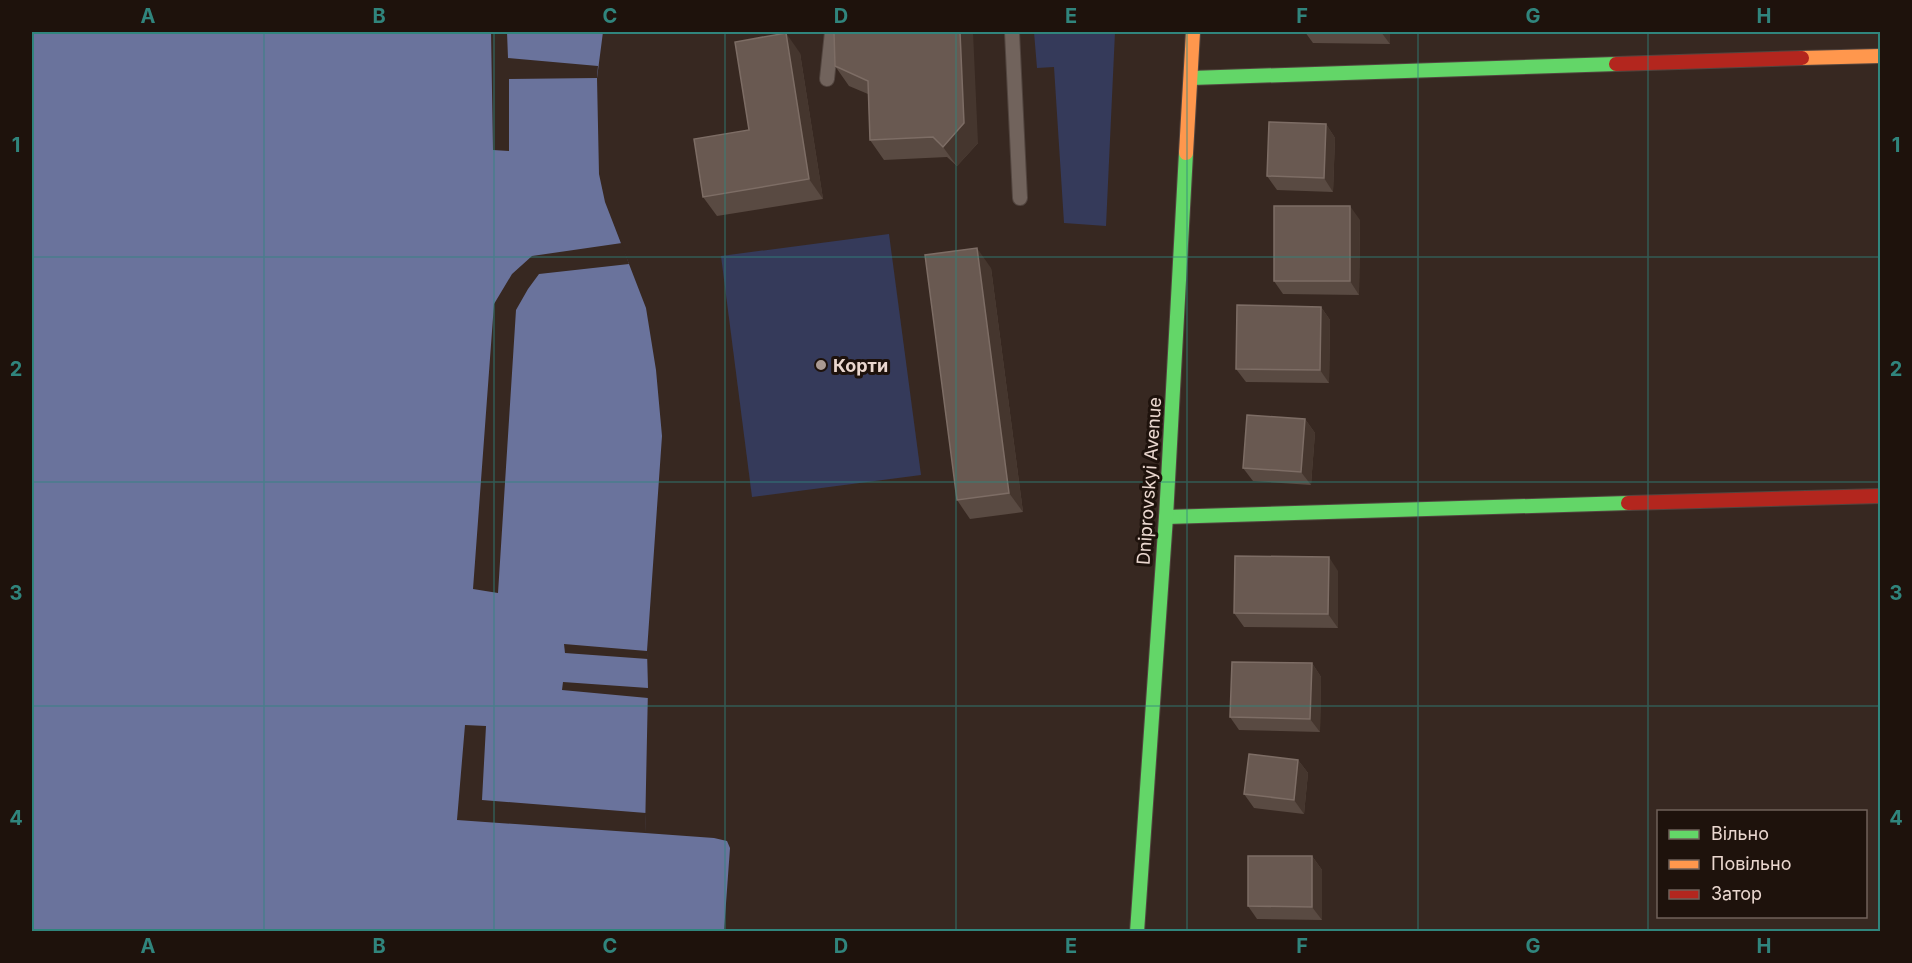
<svg xmlns="http://www.w3.org/2000/svg" width="1912" height="963" viewBox="0 0 1912 963" font-family="Inter,sans-serif">
<style>
.green{fill:#353a5a}
.water{fill:#6a739c}
.pier{fill:#372821}
.lines{fill:none;stroke-linecap:round;stroke-linejoin:round}
.lane-casing{stroke:#52453f;stroke-width:16}
.fast-casing{stroke:#52453f;stroke-width:16}
.slow-casing{stroke:#52453f;stroke-width:16}
.jam-casing{stroke:#52453f;stroke-width:16}
.lane{stroke:#71635c;stroke-width:14}
.fast{stroke:#63d668;stroke-width:14}
.slow{stroke:#ff974d;stroke-width:14}
.jam{stroke:#b3261e;stroke-width:14}
.wall{fill:#594a42}
.shaded-wall{fill:#45362e}
.building{fill:#695951;stroke:#7d6d65;stroke-width:1.5}
.grid{fill:none;stroke:#30857d;stroke-width:1.5;stroke-opacity:0.55}
.poi-dot{fill:#ab9a92;stroke:#1e120c;stroke-width:2}
.labels{text-anchor:middle;dominant-baseline:central;stroke-width:6;stroke-linejoin:round;paint-order:stroke}
.poi-label{font-size:18px;font-weight:bold;fill:#ead7cf;stroke:#1e120c;text-anchor:start}
.street-label{font-size:18px;fill:#ead7cf;stroke:#1e120c}
.neatline{fill:none;stroke:#30857d;stroke-width:2}
.grid-label{font-size:20px;text-anchor:middle;font-weight:bold;fill:#30857d}
</style>
<rect width="100%" height="100%" fill="#372821"/>
<g class="green">
<polygon points="1034,32 1115,32 1106,226 1064,223 1054,67 1037,68"/>
<polygon points="889,234 921,475 752,497 721,256"/>
</g>
<polygon class="water" points="32,32 603,32 597,78 599,174 605,202 646,308 656,370 662,436 647,651 648,688 645,833 714,838 727,841 730,848 724,931 32,931"/>
<g class="pier">
<polygon points="491,32 507,32 508,58 598,66 597,78 509,79 509,151 493,150"/>
<polygon points="622,243 629,264 539,274 528,289 516,310 498,593 473,589 494,304 512,274 532,256"/>
<polygon points="564,644 647,651 648,659 565,653"/>
<polygon points="563,682 648,688 648,698 562,690"/>
<polygon points="465,725 486,726 482,800 646,813 645,833 457,820"/>
</g>
<g class="lines">
<defs>
<g id="lane">
<polyline points="1012,32 1020,198"/>
<polyline points="827,79 832,32"/>
</g>
<g id="fast">
<polyline points="1191,78 1616,64"/>
<polyline points="1166,517 1628,503"/>
<polyline points="1137,932 1166,517 1186,153"/>
</g>
<g id="slow">
<polyline points="1802,58 1880,56"/>
<polyline points="1186,153 1193,32"/>
</g>
<g id="jam">
<polyline points="1616,64 1802,58"/>
<polyline points="1628,503 1880,496"/>
</g>
</defs>
<use href="#lane" class="lane-casing"/>
<use href="#fast" class="fast-casing"/>
<use href="#slow" class="slow-casing"/>
<use href="#jam" class="jam-casing"/>
<use href="#lane" class="lane"/>
<use href="#fast" class="fast"/>
<use href="#slow" class="slow"/>
<use href="#jam" class="jam"/>
</g>
<g class="wall">
<polygon points="834,32 978,143 957,166 947,157 884,160 870,140 868,94 849,86 835,66"/>
<polygon points="1305,32 1390,32 1390,44 1313,43"/>
<polygon points="800,53 823,199 717,216 703,197 749,130"/>
<polygon points="1326,124 1335,138 1333,192 1277,190 1267,176"/>
<polygon points="1360,220 1359,295 1283,294 1274,281"/>
<polygon points="991,268 1023,512 970,519 957,500"/>
<polygon points="1321,307 1330,320 1329,383 1246,382 1236,369"/>
<polygon points="1305,419 1315,433 1311,485 1253,481 1243,468"/>
<polygon points="1338,571 1338,628 1244,627 1234,613"/>
<polygon points="1312,663 1321,677 1320,732 1239,730 1230,717"/>
<polygon points="1298,760 1308,773 1304,814 1254,808 1244,794"/>
<polygon points="1312,856 1322,870 1322,920 1257,919 1248,906"/>
</g>
<g class="shaded-wall">
<polygon points="960,32 973,32 978,143 957,166 943,147"/>
<polygon points="1381,32 1390,32 1390,44"/>
<polygon points="786,33 800,53 823,199 809,179"/>
<polygon points="1326,124 1335,138 1333,192 1324,178"/>
<polygon points="1350,206 1360,220 1359,295 1350,281"/>
<polygon points="977,248 991,268 1023,512 1009,493"/>
<polygon points="1321,307 1330,320 1329,383 1320,370"/>
<polygon points="1305,419 1315,433 1311,485 1301,472"/>
<polygon points="1329,557 1338,571 1338,628 1328,614"/>
<polygon points="1312,663 1321,677 1320,732 1310,719"/>
<polygon points="1298,760 1308,773 1304,814 1294,800"/>
<polygon points="1312,856 1322,870 1322,920 1312,907"/>
</g>
<g class="building">
<polygon points="834,32 960,32 964,123 943,147 933,137 870,140 868,81 835,66"/>
<polygon points="786,33 809,179 703,197 694,139 749,130 735,42"/>
<polygon points="1269,122 1326,124 1324,178 1267,176"/>
<rect x="1274" y="206" width="76" height="75"/>
<polygon points="977,248 1009,493 957,500 925,255"/>
<polygon points="1237,305 1321,307 1320,370 1236,369"/>
<polygon points="1247,415 1305,419 1301,472 1243,468"/>
<polygon points="1235,556 1329,557 1328,614 1234,613"/>
<polygon points="1232,662 1312,663 1310,719 1230,717"/>
<polygon points="1249,754 1298,760 1294,800 1244,794"/>
<polygon points="1248,856 1312,856 1312,907 1248,906"/>
</g>
<path class="grid" d="M264,32V932M494,32V932M725,32V932M956,32V932M1187,32V932M1418,32V932M1648,32V932M32,257H1880M32,482H1880M32,706H1880"/>
<circle class="poi-dot" cx="821" cy="365" r="6"/>
<g class="labels">
<g class="poi-label">
<text x="833" y="365">Корти</text>
</g>
<g class="street-label">
<text transform="translate(1149 481) rotate(-86)">Dniprovskyi Avenue</text>
</g>
</g>
<rect width="1912" height="963" fill="none" stroke="#1e120c" stroke-width="66"/>
<rect x="1657" y="810" width="210" height="108" fill="#1e120c" stroke="#70615a" stroke-width="1.5"/>
<rect x="1669" y="830" width="30" height="9" fill="#63d668" stroke="#70615a" stroke-width="1.5"/>
<text x="1711" y="840" font-size="18" fill="#ead7cf">Вільно</text>
<rect x="1669" y="860" width="30" height="9" fill="#ff974d" stroke="#70615a" stroke-width="1.5"/>
<text x="1711" y="870" font-size="18" fill="#ead7cf">Повільно</text>
<rect x="1669" y="890" width="30" height="9" fill="#b3261e" stroke="#70615a" stroke-width="1.5"/>
<text x="1711" y="900" font-size="18" fill="#ead7cf">Затор</text>
<rect x="33" y="33" width="1846" height="897" class="neatline"/>
<g class="grid-label">
<text x="148" y="23">A</text>
<text x="379" y="23">B</text>
<text x="610" y="23">C</text>
<text x="841" y="23">D</text>
<text x="1071" y="23">E</text>
<text x="1302" y="23">F</text>
<text x="1533" y="23">G</text>
<text x="1764" y="23">H</text>
<text x="16" y="152">1</text>
<text x="1896" y="152">1</text>
<text x="16" y="376">2</text>
<text x="1896" y="376">2</text>
<text x="16" y="600">3</text>
<text x="1896" y="600">3</text>
<text x="16" y="825">4</text>
<text x="1896" y="825">4</text>
<text x="148" y="953">A</text>
<text x="379" y="953">B</text>
<text x="610" y="953">C</text>
<text x="841" y="953">D</text>
<text x="1071" y="953">E</text>
<text x="1302" y="953">F</text>
<text x="1533" y="953">G</text>
<text x="1764" y="953">H</text>
</g>
</svg>
